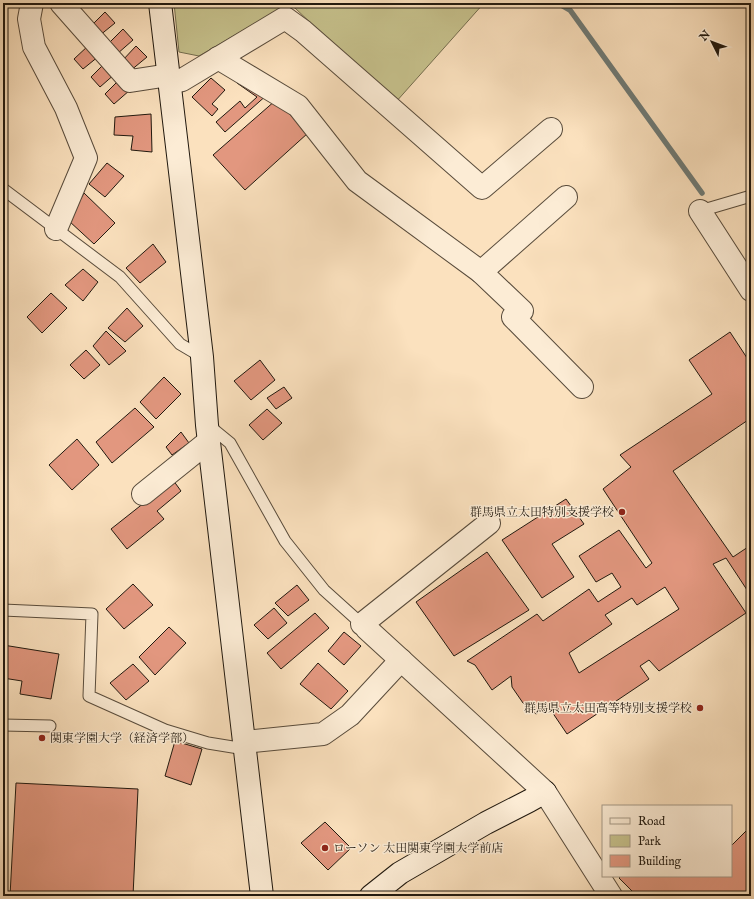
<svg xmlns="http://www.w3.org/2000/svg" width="754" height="899" viewBox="0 0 754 899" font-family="'IM FELL English','Noto Serif JP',serif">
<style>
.green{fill:#c6c18c;stroke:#746d4e}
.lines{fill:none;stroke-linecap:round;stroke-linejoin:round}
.stream{stroke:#6e7a76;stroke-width:5.5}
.building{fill:#e2977f;stroke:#21190f;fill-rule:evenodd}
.lane-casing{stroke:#584b3b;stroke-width:13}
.street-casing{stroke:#584b3b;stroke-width:24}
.secondary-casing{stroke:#21190f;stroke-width:24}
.lane{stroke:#fcecd5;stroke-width:11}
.street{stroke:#fcecd5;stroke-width:22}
.secondary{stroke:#fcecd5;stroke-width:22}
.poi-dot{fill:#8f2418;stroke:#fcecd5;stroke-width:1.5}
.labels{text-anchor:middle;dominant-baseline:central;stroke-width:3;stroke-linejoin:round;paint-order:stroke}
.poi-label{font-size:12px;fill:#21190f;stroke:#fcecd5;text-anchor:end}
</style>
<rect width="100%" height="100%" fill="#fbe1be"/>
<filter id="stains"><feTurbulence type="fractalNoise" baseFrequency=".005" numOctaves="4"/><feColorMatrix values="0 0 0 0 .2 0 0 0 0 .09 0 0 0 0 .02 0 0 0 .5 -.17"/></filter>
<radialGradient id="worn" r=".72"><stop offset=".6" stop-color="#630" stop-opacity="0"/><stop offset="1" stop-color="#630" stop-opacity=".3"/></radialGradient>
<polygon class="green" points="174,3 484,3 395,103 295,8 287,5 199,56 179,52"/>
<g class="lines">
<polyline class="stream" points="558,3 570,10 702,193"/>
</g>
<g class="building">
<polygon points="105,12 115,23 99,36 91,26"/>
<polygon points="123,29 133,40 117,54 108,44"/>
<polygon points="89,45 99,56 83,69 74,59"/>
<polygon points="136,46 147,57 130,71 122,61"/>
<polygon points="106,62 116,73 100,87 91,77"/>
<polygon points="243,76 268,94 225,132 216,122 240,101 245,108 257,97 237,83"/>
<polygon points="211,78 225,90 212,104 218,109 212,116 192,97"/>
<polygon points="120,79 130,90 114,104 105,94"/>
<polygon points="276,100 308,133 245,190 213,155"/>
<polygon points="151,114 152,152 131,150 133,136 114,135 115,117"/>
<polygon points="107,163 124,176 105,197 89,184"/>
<polygon points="84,193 115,223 94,244 69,221"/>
<polygon points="153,244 166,262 140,283 126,268"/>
<polygon points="83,269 98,282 83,301 65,285"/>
<polygon points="51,293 67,308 42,333 27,317"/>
<polygon points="127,308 143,326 125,342 108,328"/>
<polygon points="106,331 126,351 109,365 93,346"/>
<path d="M730,332L751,364V418L673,471L733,557L751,545V596L726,558L713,564L746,613L659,671L649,660L640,666L649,679L567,734L548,706L536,714L523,703L512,687L511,676L492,690L475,665L467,661L537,614L543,621L589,589L598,602L621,587L612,573L596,582L579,556L619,530L646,568L652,563L603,489L631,467L620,455L712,394L689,360ZM665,587L679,609L579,673L569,653L612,624L605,615L632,598L637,605Z"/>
<polygon points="86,350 100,365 84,379 70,365"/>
<polygon points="260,360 275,380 251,400 234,381"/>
<polygon points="164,377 181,394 156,419 140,402"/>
<polygon points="284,387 292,398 276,409 267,398"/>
<polygon points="135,408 154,427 112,463 96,442"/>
<polygon points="267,409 282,423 263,440 249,425"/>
<polygon points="181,432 189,443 172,455 166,447"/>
<polygon points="77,439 99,465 72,490 49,465"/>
<polygon points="173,480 181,491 157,511 164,519 127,549 111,529"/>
<polygon points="566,499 584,524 552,544 574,577 542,598 502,540"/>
<polygon points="487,552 529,610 454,656 416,602"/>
<polygon points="133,584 153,605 124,629 106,609"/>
<polygon points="297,585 309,600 288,616 275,603"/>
<polygon points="274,608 287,623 268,639 254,625"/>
<polygon points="315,613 329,628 281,669 267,653"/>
<polygon points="169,627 186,643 155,675 139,657"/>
<polygon points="344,632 361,646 344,665 328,651"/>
<polygon points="3,645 59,654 51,699 20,694 22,681 3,678"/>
<polygon points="318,663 348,691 331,709 300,684"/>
<polygon points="133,664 149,681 126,700 110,683"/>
<polygon points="175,741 202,749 191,785 165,776"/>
<polygon points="16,783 138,789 133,896 10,896"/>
<polygon points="325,822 351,848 328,870 301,843"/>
<polygon points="751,826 751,896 637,896 619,878 621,876 731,876 731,846"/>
</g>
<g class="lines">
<defs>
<g id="lane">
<polyline points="3,189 120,277 180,344 202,357"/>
<polyline points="700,211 751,196"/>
<polyline points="208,425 230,443 285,541 324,590 365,627"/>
<polyline points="3,610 92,614 89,696 165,730 208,743 245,749"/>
<polyline points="3,725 50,726"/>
</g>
<g id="street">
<polyline points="32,3 29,19 34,47 66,108 86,158 56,229"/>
<polyline points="61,3 130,81 169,75"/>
<polyline points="218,58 298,106 357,181 481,272 522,311 513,317 582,387"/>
<polyline points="170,83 182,80 285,18 303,31 482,188 551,129"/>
<polyline points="700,211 751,290"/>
<polyline points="481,272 566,197"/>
<polyline points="143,494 209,441"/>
<polyline points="362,624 489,523"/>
<polyline points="367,629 545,792 611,896"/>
<polyline points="244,742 323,734 350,715 401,660"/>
</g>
<g id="secondary">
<polyline points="160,3 202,357 207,425 262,896"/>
<polyline points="371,896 400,873 486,823 529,801 545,792"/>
</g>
</defs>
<use href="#lane" class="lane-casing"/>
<use href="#street" class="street-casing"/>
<use href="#secondary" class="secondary-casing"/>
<use href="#lane" class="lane"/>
<use href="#street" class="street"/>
<use href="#secondary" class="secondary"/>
</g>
<g class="poi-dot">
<circle cx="622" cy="512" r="4"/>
<circle cx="700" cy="708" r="4"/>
<circle cx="42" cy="738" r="4"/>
<circle cx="325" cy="848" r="4"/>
</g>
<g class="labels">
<g class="poi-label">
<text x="614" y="512">群馬県立太田特別支援学校</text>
<text x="692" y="708">群馬県立太田高等特別支援学校</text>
<text x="50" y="738" text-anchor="start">関東学園大学（経済学部）</text>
<text x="333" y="848" text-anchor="start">ローソン 太田関東学園大学前店</text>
</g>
</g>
<rect width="754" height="899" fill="none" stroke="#fbe1be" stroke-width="16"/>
<rect x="4" y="4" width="746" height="891" fill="none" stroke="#21190f" stroke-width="2"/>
<rect x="8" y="8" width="738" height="883" fill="none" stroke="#21190f"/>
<rect x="602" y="805" width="130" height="72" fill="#fcecd5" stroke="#a49886"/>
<rect x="610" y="818" width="20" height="6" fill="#fcecd5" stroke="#a49886"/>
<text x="638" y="825" font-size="12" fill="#21190f">Road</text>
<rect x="610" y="835" width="20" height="12" fill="#c6c18c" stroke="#a49886"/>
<text x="638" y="845" font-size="12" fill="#21190f">Park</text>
<rect x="610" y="855" width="20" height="12" fill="#e2977f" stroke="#a49886"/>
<text x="638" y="865" font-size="12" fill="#21190f">Building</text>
<g transform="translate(712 42) rotate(312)" stroke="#fcecd5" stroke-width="3" paint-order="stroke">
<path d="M0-3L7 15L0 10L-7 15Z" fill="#21190f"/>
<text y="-6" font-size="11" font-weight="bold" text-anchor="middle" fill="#21190f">N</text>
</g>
<rect width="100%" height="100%" filter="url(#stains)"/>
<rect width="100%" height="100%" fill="url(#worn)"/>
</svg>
